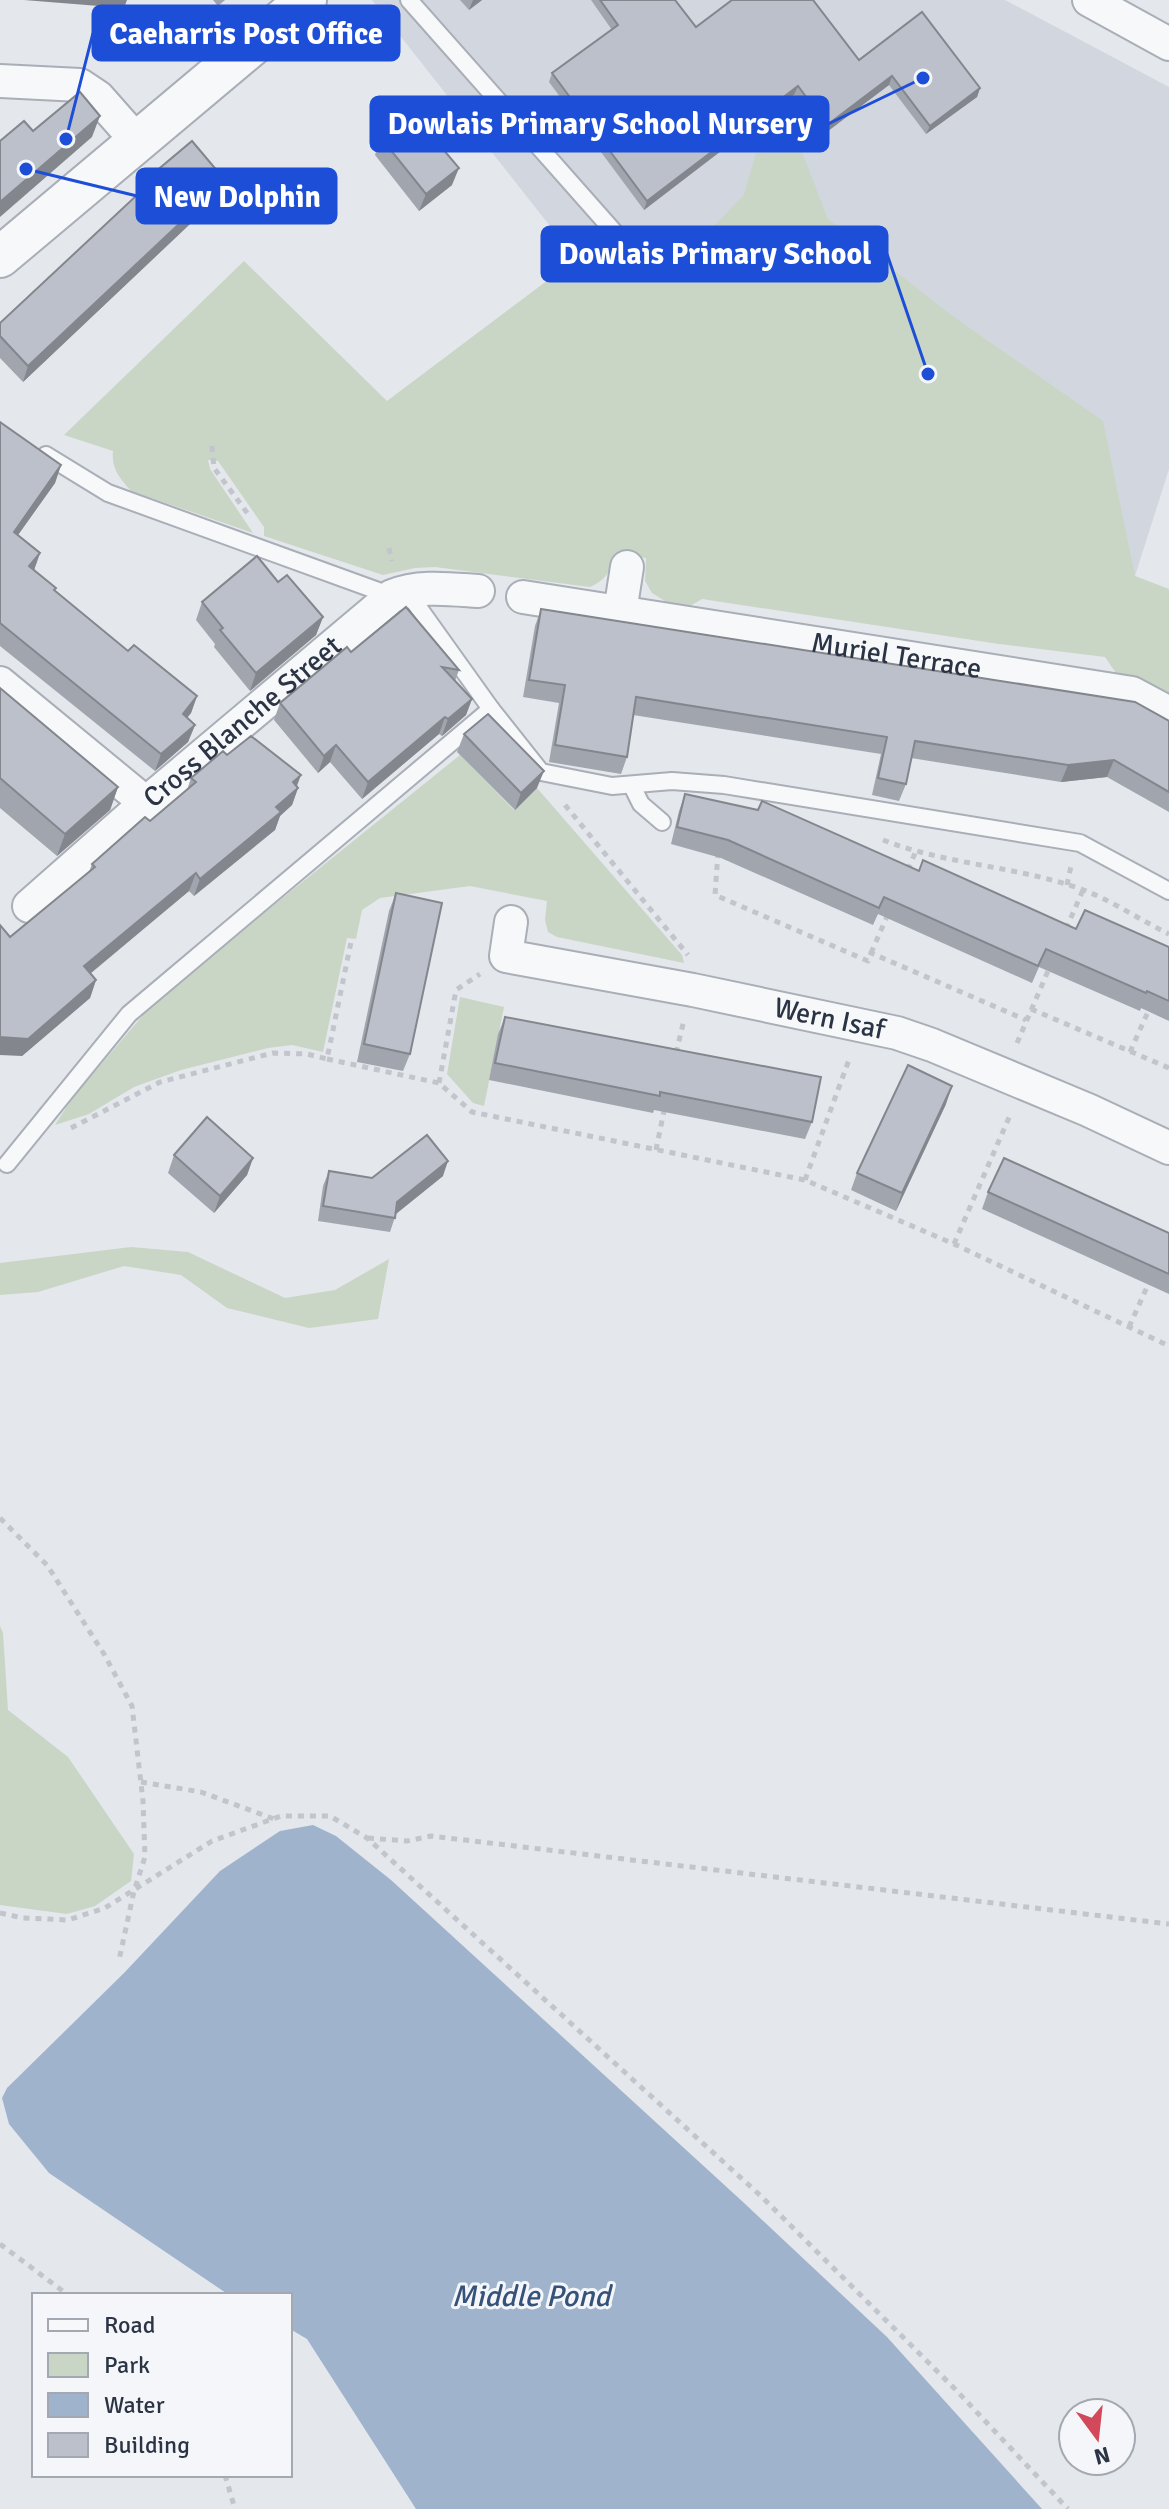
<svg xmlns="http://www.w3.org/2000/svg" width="1169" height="2509" viewBox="0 0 1169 2509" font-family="Signika,sans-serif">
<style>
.built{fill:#d2d6de}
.green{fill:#c9d6c5}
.water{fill:#9fb4cc}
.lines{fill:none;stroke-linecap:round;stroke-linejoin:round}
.service-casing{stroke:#a9aeb7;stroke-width:20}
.minor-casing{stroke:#a9aeb7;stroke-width:36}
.tertiary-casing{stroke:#a9aeb7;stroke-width:44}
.path{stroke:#c2c5cb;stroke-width:5;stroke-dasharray:6 6;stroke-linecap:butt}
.service{stroke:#f7f8fa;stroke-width:16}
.minor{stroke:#f7f8fa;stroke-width:32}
.tertiary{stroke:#f7f8fa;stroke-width:40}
.wall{fill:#a1a5ae}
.shaded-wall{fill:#83868d}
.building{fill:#bbc0ca;stroke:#83868d;stroke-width:2}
.labels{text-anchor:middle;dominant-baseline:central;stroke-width:6;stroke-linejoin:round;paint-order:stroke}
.street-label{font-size:28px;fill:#2b3445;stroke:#f4f6f9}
.water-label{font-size:30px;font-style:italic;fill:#34527a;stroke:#f4f6f9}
.leader{fill:none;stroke:#1d4ed8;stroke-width:3}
.callout-dot{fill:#1d4ed8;stroke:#f4f6f9;stroke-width:3}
.callout{fill:#1d4ed8;stroke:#1d4ed8;stroke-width:3}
.callout-label{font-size:30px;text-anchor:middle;font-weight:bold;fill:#fff}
</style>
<rect width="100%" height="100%" fill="#e4e7ec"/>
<polygon class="built" points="372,0 1005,0 1169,87 1169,469 1135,576 638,280 576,259"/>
<g class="green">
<path d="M802,152L828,219L954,317L1103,421L1135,576L1169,589V697L1118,676L1105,657L999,644L702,599L690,606L668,603L652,593L645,581L646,558L613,555C611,571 606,580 590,587L435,567L415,568L383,575L264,536V527L218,461L208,460L210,469L253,533L131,491C120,478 111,469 113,451L64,435L244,261L387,401L576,259L638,279L698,242L744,195L756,153Z"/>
<polygon points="460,755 514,810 537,788 682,955 684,963 557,937 548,932 545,920 547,901 470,886 380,898 362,910 356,939 347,938 323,1052 292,1045 268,1048 181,1070 134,1087 89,1114 55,1125 73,1097 156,1000"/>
<polygon points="460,997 504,1007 484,1106 473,1103 447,1074"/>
<polygon points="131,1247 188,1252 285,1298 335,1290 389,1259 378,1319 309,1328 227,1308 181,1275 124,1266 38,1292 0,1295 0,1263"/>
<polygon points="0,1626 3,1633 8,1710 68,1757 134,1854 131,1881 95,1906 67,1914 0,1905"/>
</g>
<polygon class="water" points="313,1825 336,1836 391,1880 743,2202 887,2337 1042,2509 416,2509 307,2339 290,2329 290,2295 229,2295 49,2173 9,2124 2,2098 7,2088 124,1973 220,1871 280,1831"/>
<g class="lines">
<defs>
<g id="service">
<polyline points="409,0 624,243"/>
<polyline points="46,455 108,493 392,596"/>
<polyline points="406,590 491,709 541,772 612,786 672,781 724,785 1080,843 1169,891"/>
<polyline points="632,786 641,804 662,822"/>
<polyline points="7,1164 129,1014 491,709"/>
</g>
<g id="minor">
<polyline points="1089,0 1169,44"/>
<polyline points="0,81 80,85 98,97 136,140"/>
<path id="s1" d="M523,597L1132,693L1169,713"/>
<polyline points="620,612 627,567"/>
<polyline points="0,683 146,803"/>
<path id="s2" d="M29,906L146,803L392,596C419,585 449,589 478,591"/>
<path id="s3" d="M511,922L506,956L693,990L897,1033L932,1045L1088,1110L1169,1148"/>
</g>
<polyline id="tertiary" points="0,257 306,0"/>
</defs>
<use href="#service" class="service-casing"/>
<use href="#minor" class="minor-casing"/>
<use href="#tertiary" class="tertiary-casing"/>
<g class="path">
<polyline points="212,446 214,468 248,514"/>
<polyline points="389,548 392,561"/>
<polyline points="565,805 688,955"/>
<path d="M883,840C947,865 1017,866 1081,889C1111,900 1140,920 1169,934"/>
<polyline points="718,852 715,895 868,961 871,953 1026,1020"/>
<polyline points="908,870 915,853"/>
<polyline points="1067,885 1071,866"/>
<polyline points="1066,929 1083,890"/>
<polyline points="871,953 889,912"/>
<polyline points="1031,1009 1169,1068"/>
<polyline points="1017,1043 1051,964"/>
<polyline points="1130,1052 1151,1005"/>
<polyline points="676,1053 684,1020"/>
<polyline points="327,1059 439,1083 472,1112 805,1180 954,1244 1169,1346"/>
<polyline points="439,1083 456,990 480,974"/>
<polyline points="71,1128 160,1082 273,1053 307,1054 327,1059 351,942"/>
<polyline points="656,1150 665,1106"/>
<polyline points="805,1180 850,1057"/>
<polyline points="954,1244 1011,1113"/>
<polyline points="1129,1327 1151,1278"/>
<polyline points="0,1518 47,1565 104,1654 132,1706 143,1801 145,1857 134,1891 119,1960"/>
<polyline points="141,1782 201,1792 274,1819"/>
<polyline points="368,1838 407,1841 431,1836 1169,1924"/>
<polyline points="0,1913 23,1918 68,1920 105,1908 212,1841 281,1816 330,1816 367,1838 762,2197 955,2389 1068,2509"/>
<polyline points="0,2244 68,2295"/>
<polyline points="225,2475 235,2509"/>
</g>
<use href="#service" class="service"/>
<use href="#minor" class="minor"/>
<use href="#tertiary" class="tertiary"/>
</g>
<g class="wall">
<polygon points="213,0 225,0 218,6"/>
<polygon points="460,0 482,0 469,10"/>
<polygon points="591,0 675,0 696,27 859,60 980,88 977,97 926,134 889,85 824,134 794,95 644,210 549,82 552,73 612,30"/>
<polygon points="381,138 452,185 419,211 375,155"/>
<polygon points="148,178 218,195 193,216 190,224 23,382 0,358 0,323 145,188"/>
<polygon points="0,422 61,465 55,483 18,535 40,553 34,570 55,591 128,651 197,696 191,713 187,718 195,725 188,742 155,771 0,646"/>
<polygon points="278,582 323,617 316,635 250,691 214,647 215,644 196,620 202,602"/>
<polygon points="541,609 1169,721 1169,812 1107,777 1061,782 911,758 906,784 899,801 872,795 881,754 633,715 627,757 621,774 549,762 559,703 523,697 535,626"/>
<polygon points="351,652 459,670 455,681 472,699 466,715 442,736 439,734 362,799 330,762 318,773 274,720 280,703"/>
<polygon points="0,688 118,787 110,810 57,856 0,808"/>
<polygon points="464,734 537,788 515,810 457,752"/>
<polygon points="227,755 297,786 298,788 292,805 280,816 275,830 194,896 189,891 90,973 96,980 90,998 22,1056 10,937 89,872 92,864 150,821 187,790 191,778"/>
<polygon points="685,794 919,871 1076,929 1169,947 1169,1021 1141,1008 1140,1011 1039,967 1032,983 878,914 873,925 721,858 671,844 679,811"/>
<polygon points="396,893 410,1054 403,1071 357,1062 389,911"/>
<polygon points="505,1017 812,1122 805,1139 654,1110 653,1113 489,1080 498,1034"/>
<polygon points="946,1104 896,1211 851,1190 857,1173"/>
<polygon points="174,1155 253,1158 247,1175 214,1213 168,1173"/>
<polygon points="329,1171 372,1178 443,1176 396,1214 390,1232 318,1221 323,1186"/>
<polygon points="988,1192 1169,1233 1169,1294 982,1209"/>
</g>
<g class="shaded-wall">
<polygon points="24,0 127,0 124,8"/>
<polygon points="473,0 482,0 469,10"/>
<polygon points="892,76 889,85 824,134 827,125"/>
<polygon points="798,86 794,95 644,210 647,201"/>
<polygon points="980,88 977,97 926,134 930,126"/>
<polygon points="100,116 92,137 0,217 0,202"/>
<polygon points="459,168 452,185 419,211 426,194"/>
<polygon points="224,179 218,195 193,216 190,224 23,382 28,366 193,205"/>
<polygon points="61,465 55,483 8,549 14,532"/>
<polygon points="40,553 34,570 29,566"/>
<polygon points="323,617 316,635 250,691 256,673"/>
<polygon points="197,696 191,713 176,731 183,714"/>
<polygon points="472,699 466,715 442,736 448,719"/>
<polygon points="445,717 439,734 362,799 368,782"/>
<polygon points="195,725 188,742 155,771 161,754"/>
<polygon points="336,745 330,762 318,773 324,756"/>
<polygon points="1114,760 1107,777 1061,782 1068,765"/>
<polygon points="544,771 537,788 515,810 521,793"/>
<polygon points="301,775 295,791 298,788 292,805 280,816 275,830 194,896 200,879 276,807 293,782"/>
<polygon points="118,787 110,810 57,856 65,834"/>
<polygon points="196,873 189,891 78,984 84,966"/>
<polygon points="96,980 90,998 22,1056 0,1055 0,1037"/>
<polygon points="952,1086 946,1104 896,1211 902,1193"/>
<polygon points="253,1158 247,1175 214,1213 220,1196"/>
<polygon points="448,1161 443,1176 392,1217 397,1202"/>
</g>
<g class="building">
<polygon points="600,0 675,0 696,27 732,0 813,0 859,60 922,12 980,88 930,126 892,76 827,125 798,86 647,201 552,73 618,25"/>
<polygon points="80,92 100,116 0,202 0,141 24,121 33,131"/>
<polygon points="403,120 426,149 436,141 459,168 426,194 381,138"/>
<polygon points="192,141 224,179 193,205 196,208 28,366 0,336 0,323 151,182 148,178"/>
<polygon points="0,422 61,465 14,532 40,553 29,566 56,588 54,590 128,651 134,645 197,696 183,714 195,725 161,754 0,623"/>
<polygon points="257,556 278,582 287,575 323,617 256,673 220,630 223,628 202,602"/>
<polygon points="406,607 459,670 442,667 472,699 448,719 445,717 368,782 336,745 324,756 280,703 347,647 351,652"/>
<polygon points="541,609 1135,702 1169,721 1169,792 1114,760 1068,765 915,741 906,784 878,778 887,737 636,697 627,757 555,745 565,685 529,680"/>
<polygon points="0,688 118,787 65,834 0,778"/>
<polygon points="488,714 544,771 521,793 464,734"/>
<polygon points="251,736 301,775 293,782 298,788 276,807 281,812 200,879 196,873 84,966 96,980 28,1039 0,1037 0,925 10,937 95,867 92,864 145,817 150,821 196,782 191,778 223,751 227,755"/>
<polygon points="685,794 758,810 762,801 919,871 923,860 1076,929 1085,910 1169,947 1169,1001 1147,991 1146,993 1046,949 1038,966 884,897 879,908 728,840 677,827"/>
<polygon points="396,893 442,903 410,1054 364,1044"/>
<polygon points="505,1017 821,1077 812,1122 660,1092 660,1096 495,1063"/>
<polygon points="908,1065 952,1086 902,1193 857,1173"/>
<polygon points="207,1117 253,1158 220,1196 174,1155"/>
<polygon points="427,1135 448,1161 397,1202 395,1218 323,1206 329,1171 372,1178"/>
<polygon points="1004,1158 1169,1233 1169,1274 988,1192"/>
</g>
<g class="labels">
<g class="street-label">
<text stroke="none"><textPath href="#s1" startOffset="378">Muriel Terrace</textPath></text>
<text stroke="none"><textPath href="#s2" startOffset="282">Cross Blanche Street</textPath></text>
<text stroke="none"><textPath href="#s3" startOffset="364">Wern Isaf</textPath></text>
</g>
<g class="water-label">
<text x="531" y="2296">Middle Pond</text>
</g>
</g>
<path class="leader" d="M66 139L93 33M923 78L828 124M26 169L137 196M928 374L887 254"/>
<g class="callout-dot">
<circle cx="66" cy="139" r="8"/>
<circle cx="923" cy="78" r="8"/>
<circle cx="26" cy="169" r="8"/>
<circle cx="928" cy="374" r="8"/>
</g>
<g class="callout">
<rect x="93" y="6" width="306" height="54" rx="8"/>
<rect x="371" y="97" width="457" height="54" rx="8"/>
<rect x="137" y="169" width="199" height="54" rx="8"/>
<rect x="542" y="227" width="345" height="54" rx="8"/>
</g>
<g class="callout-label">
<text x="246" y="44">Caeharris Post Office</text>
<text x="600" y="134">Dowlais Primary School Nursery</text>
<text x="237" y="207">New Dolphin</text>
<text x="715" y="264">Dowlais Primary School</text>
</g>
<rect x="32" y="2293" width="260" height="184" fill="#f4f6f9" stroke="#a4a8b1" stroke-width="2"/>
<rect x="48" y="2319" width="40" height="12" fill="#f7f8fa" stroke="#a4a8b1" stroke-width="2"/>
<text x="104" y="2333" font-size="24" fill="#2b3445">Road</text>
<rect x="48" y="2353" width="40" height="24" fill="#c9d6c5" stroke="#a4a8b1" stroke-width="2"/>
<text x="104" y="2373" font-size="24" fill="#2b3445">Park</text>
<rect x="48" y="2393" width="40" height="24" fill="#9fb4cc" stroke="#a4a8b1" stroke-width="2"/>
<text x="104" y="2413" font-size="24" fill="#2b3445">Water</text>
<rect x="48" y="2433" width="40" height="24" fill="#bbc0ca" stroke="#a4a8b1" stroke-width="2"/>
<text x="104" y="2453" font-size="24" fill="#2b3445">Building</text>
<g transform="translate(1097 2437) rotate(165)"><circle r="38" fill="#f4f6f9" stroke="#a4a8b1" stroke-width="2"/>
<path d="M0-6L14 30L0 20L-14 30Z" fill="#d1495b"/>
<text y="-12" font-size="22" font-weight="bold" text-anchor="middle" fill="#2b3445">N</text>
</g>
</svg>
